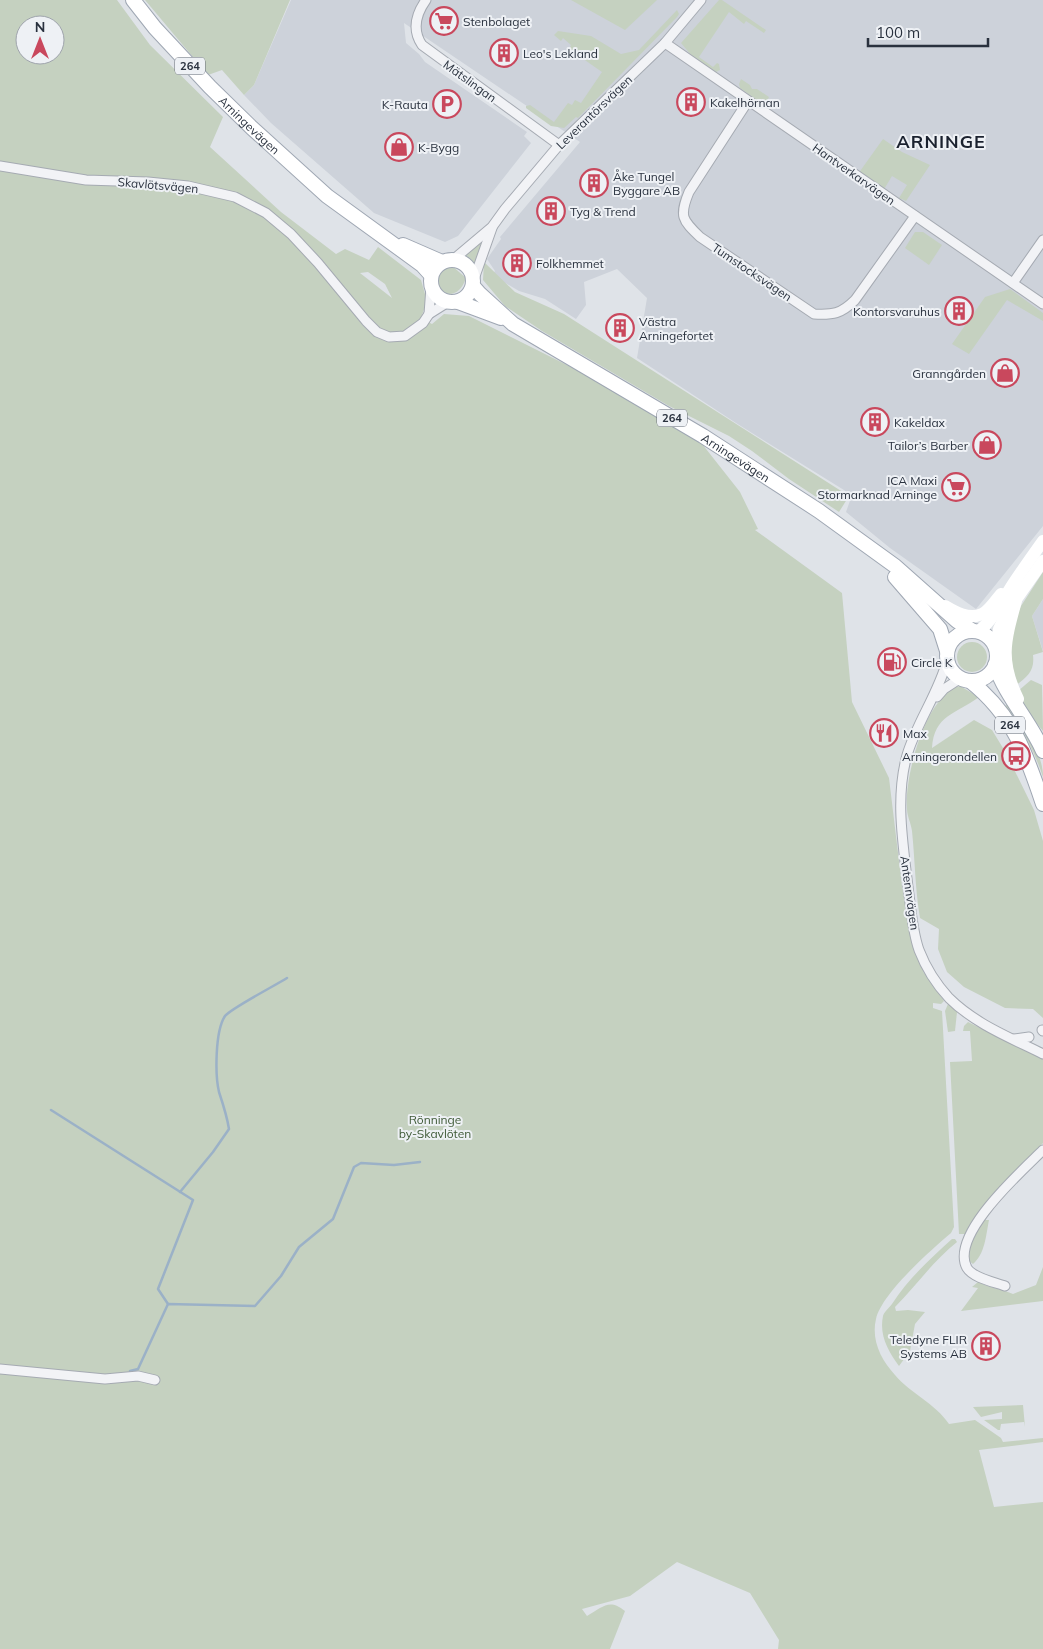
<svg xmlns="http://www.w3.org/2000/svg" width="1043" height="1649" viewBox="0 0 1043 1649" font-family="Mulish,sans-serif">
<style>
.built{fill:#cdd2da}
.green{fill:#c5d1c0;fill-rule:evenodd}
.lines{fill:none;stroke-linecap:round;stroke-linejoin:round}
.stream{stroke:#9bb1c7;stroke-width:2.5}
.street-casing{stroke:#a5aab2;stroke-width:11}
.primary-casing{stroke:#9fa7b3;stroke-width:16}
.street{stroke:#f2f3f6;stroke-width:9}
.secondary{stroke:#fff;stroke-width:12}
.primary{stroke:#fff;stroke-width:14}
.labels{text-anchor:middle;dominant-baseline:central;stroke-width:4;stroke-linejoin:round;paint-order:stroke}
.shield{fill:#eef1f5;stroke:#646b75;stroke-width:1}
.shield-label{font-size:11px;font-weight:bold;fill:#29313e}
.poi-label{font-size:12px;fill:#29313e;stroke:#eef1f5;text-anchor:start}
.street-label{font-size:12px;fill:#29313e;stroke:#eef1f5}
.park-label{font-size:12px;fill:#3e5936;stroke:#eef1f5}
.district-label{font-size:18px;font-weight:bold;letter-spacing:1px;fill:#1b222f;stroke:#eef1f5}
</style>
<rect width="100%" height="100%" fill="#dfe3e8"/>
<g class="built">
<polygon points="291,0 1043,0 1043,526 976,609 890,548 846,512 852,495 736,423 637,358 647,298 617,269 584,282 586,305 576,319 545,299 519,291 492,275 495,271 487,259 501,239 500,237 580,142 404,23 406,43 419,54 425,62 527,132 524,136 531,143 458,236 445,242 374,213 271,123 244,95 254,85"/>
<polygon points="1043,599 1043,651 1032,616"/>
</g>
<g class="green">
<path d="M0,0H117L150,45L223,117L210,147L281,212L336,254L345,249L369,260L378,247L421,280L427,301L421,318L432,324L444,314L469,316L587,375L699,440L740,492L758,529L755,530L842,593L852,702L889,778L902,886L912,940L924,973L933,977L937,991L944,1001L941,1004L933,1003V1008L942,1011L954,1227L951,1233C930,1251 882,1293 876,1319C871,1340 881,1360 895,1375C911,1394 935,1403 949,1424L975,1420L1001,1438L1003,1442L1043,1438V1442L979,1450L994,1507L1043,1502V1649H778L779,1640L750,1593L677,1562L630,1596L582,1609L587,1616C603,1607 609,1598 625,1611L610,1649H0ZM25,25H55V55H25ZM368,272L385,284L392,298L360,273Z"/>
<polygon points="145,0 290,0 254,85 244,95 222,70 208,75"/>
<polygon points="571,0 657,0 625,30"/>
<polygon points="719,0 722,0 766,30 764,33 746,21 744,24 729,12 699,57 713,67 717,63 719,64 720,70 716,72 691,55 681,43"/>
<polygon points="677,10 679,14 677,17 578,118 576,117 564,128 551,126 526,108 526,106 530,105 554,122 568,103 572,105 575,100 581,103 602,72 569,49 571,45 563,38 561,41 554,35 558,31 591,36 621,54 639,50"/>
<polygon points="741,79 750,85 752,89 757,89 769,97 766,103 762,104 740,88 739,84"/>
<polygon points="883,139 902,152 930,165 906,201 899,198 907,185 892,176 883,191 858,174"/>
<polygon points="915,232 923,232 942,245 929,265 905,248"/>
<polygon points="485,236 474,267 464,256"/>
<polygon points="484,262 515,292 564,314 849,496 839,512 789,479 752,451 729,436 669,406 542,331 505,306 483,280"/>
<path d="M447,264L451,265L466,278C454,314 417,280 447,264Z"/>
<polygon points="1010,289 1043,313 1043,321 1007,300 969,354 952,344 985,297"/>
<path d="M1043,572V599L1032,616L1043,652L1033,655C1035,671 1027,677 1015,686L1009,670L1013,624L1021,606Z"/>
<circle cx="972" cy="657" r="15"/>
<polygon points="1031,680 1042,685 1043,731 1029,714 1018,691"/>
<path d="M960,686L979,697C956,714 934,715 932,748L974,720L992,730L1006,753L1034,810L1043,841V1018L1033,1009L1005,1008L964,987L947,972L938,949L939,929L920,918C915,889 915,860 912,831C911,823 907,816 907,809C904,777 926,694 960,686Z"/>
<path d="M1010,703C1022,725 1043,751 1043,777C1035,753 1022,726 1005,706Z"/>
<polygon points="948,1004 957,1012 955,1031 948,1032 945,1011"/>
<polygon points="968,1022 1043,1059 1043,1143 980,1211 966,1234 959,1234 950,1062 972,1061 970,1031 963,1031 964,1026"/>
<path d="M984,1220H989C986,1235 985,1254 973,1264L968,1260C968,1244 972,1230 984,1220Z"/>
<path d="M952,1239H955L957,1242C933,1261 916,1286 895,1307L896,1311L908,1310L925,1312L915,1324L910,1351L899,1366C888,1351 879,1335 883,1316C884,1312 889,1308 892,1304C908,1279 930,1259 952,1239Z"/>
<path d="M1043,1267V1301L961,1311L978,1288L972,1287L978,1282C990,1288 1001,1289 1013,1294L1036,1285Z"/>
<polygon points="1023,1405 1025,1427 1024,1422 1001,1424 1000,1430 998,1430 984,1420 1002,1419 1002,1412 981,1417 973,1407"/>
</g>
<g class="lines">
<g class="stream">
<polyline points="51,1110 193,1200 158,1289 168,1304"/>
<path d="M180,1192L213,1152L229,1129C227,1116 223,1104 219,1092C215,1075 215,1031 225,1016C230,1009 276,985 287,978"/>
<polyline points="130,1371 138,1369 168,1304 255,1306 281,1276 299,1247 333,1219 354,1167 361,1163 394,1165 420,1162"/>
</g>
<defs>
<g id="street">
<path d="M426,0C416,14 412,30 422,45L559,145"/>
<polyline points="665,43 1043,304"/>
<path d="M748,101L689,192C679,216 682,220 700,237L814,314C833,315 841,314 855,300L915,216"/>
<polyline points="0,166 86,180 148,182 188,186 235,197 266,213 291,234 318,263 366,321 377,332 389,337 405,336 423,323 429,314 448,302"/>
<polyline points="454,259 492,227 505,209 559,145 665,43 701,0"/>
<polyline points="474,279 492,228"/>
<polyline points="1013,283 1043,240"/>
<polyline points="429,314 431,287"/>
<path d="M947,661C938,694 917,722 907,755C895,798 903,843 908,887C911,908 912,930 919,950C926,968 936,984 949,998C975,1024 1011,1038 1043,1054"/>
<polyline points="937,697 944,689 961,678"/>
<polyline points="1042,1030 1043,1031"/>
<polyline points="1014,1039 1029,1037"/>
<path d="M1005,1286C994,1282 973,1278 967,1268C949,1235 1022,1171 1043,1150"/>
<polyline points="0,1369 105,1379 138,1376 155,1380"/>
</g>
<g id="primary">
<path id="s1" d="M133,0L155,28L210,87L252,128L327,196L422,265L431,275"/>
<polyline points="403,245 442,262"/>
<circle cx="452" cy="281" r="21"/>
<path id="s2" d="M473,286L480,294L513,324L703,436L819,511L895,566L957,621L973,631"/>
<polyline points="458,302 501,318"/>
<polyline points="895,577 940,629 947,651"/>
<circle cx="972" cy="656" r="25"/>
<path d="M995,665C1006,697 1030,721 1043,751"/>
<path d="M970,681C1013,715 1026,753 1043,804"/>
</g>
</defs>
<use href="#street" class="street-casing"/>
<use href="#primary" class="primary-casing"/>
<use href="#street" class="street"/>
<g class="secondary">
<path d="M1016,601C1005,641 999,660 1018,699"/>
<path d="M945,606C955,612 969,620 982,614C989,611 996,600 1001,594"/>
<path d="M978,632C994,619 1002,601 1013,584C1023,569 1033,555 1043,541"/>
<polyline points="995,647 999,629 1008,611 1043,561"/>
</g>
<use href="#primary" class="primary"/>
</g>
<defs>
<symbol id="supermarket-ring" viewBox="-11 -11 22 22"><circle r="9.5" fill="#eef1f5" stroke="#c9485d" stroke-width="1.5"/><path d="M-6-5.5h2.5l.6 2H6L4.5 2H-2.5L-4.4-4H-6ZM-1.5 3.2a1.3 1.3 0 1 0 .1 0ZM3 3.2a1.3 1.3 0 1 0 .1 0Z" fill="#c9485d"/></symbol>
<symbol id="building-ring" viewBox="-11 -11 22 22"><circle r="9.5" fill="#eef1f5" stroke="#c9485d" stroke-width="1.5"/><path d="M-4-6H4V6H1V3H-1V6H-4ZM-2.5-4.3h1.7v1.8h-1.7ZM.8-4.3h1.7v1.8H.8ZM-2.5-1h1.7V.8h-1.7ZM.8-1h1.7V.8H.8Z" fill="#c9485d"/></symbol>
<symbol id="parking-ring" viewBox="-11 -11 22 22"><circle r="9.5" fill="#eef1f5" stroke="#c9485d" stroke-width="1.5"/><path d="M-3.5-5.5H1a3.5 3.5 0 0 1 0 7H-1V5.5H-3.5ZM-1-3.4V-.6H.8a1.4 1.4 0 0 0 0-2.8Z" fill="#c9485d"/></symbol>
<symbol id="shop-ring" viewBox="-11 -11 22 22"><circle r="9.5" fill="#eef1f5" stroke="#c9485d" stroke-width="1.5"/><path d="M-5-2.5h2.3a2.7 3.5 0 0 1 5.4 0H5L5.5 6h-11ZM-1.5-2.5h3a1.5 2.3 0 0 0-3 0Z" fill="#c9485d"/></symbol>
<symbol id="fuel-ring" viewBox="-11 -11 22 22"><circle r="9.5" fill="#eef1f5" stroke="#c9485d" stroke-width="1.5"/><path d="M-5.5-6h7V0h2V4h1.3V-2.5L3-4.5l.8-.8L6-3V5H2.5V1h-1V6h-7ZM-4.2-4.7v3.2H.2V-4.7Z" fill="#c9485d"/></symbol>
<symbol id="restaurant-ring" viewBox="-11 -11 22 22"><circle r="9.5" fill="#eef1f5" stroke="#c9485d" stroke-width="1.5"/><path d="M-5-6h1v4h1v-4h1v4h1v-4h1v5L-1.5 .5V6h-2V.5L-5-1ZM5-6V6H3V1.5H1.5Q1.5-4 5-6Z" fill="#c9485d"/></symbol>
<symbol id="bus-ring" viewBox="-11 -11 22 22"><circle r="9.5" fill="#eef1f5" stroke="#c9485d" stroke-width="1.5"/><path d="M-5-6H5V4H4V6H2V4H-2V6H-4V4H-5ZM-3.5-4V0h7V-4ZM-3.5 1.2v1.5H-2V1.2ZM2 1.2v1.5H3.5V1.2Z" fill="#c9485d"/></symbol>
</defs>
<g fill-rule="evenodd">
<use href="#supermarket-ring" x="428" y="5" width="32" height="32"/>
<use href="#building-ring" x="488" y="37" width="32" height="32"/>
<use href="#building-ring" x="675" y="86" width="32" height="32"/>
<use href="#parking-ring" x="431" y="88" width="32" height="32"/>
<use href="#shop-ring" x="383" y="131" width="32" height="32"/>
<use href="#building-ring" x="578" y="167" width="32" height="32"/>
<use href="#building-ring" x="535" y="195" width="32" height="32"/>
<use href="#building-ring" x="501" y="247" width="32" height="32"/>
<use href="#building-ring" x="943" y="295" width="32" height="32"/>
<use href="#building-ring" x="604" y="312" width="32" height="32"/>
<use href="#shop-ring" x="989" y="357" width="32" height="32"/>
<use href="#building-ring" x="859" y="406" width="32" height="32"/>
<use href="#shop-ring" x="971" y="429" width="32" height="32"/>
<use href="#supermarket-ring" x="940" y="471" width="32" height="32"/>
<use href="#fuel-ring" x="876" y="646" width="32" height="32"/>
<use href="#restaurant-ring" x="868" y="717" width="32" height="32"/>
<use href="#bus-ring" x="1000" y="740" width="32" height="32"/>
<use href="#building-ring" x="970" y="1330" width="32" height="32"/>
</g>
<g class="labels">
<g class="shield">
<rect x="175" y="57.5" width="30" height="17" rx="4"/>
<rect x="657" y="409.5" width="30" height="17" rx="4"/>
<rect x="995" y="716.5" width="30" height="17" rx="4"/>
</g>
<g class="shield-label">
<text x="190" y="66">264</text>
<text x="672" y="418">264</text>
<text x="1010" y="725">264</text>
</g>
<g class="poi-label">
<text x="463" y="21">Stenbolaget</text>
<text x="523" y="53">Leo's Lekland</text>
<text x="710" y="102">Kakelhörnan</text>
<text x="428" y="104" text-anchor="end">K-Rauta</text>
<text x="418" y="147">K-Bygg</text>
<text x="613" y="176">Åke Tungel<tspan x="613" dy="14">Byggare AB</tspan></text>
<text x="570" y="211">Tyg &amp; Trend</text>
<text x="536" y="263">Folkhemmet</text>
<text x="940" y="311" text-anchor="end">Kontorsvaruhus</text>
<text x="639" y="321">Västra<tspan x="639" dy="14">Arningefortet</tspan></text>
<text x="986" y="373" text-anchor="end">Granngården</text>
<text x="894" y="422">Kakeldax</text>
<text x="968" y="445" text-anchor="end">Tailor’s Barber</text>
<text x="937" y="480" text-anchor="end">ICA Maxi<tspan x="937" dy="14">Stormarknad Arninge</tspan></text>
<text x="911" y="662">Circle K</text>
<text x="903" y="733">Max</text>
<text x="997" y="756" text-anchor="end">Arningerondellen</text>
<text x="967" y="1339" text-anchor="end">Teledyne FLIR<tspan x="967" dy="14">Systems AB</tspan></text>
</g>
<g class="street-label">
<text transform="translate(470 81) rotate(36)">Mätslingan</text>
<text transform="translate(594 112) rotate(-44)">Leverantörsvägen</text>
<text stroke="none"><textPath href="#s1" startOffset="171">Arningevägen</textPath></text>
<text transform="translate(854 174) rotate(35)">Hantverkarvägen</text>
<text transform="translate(158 185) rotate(5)">Skavlötsvägen</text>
<text transform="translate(752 272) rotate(34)">Tumstocksvägen</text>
<text stroke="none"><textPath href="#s2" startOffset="315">Arningevägen</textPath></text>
<text transform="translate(910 893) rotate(82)">Antennvägen</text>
</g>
<g class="park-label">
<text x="435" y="1119">Rönninge<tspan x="435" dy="14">by-Skavlöten</tspan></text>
</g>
<g class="district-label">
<text x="941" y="141">ARNINGE</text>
</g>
</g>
<g transform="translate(40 40)"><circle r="24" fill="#eef1f5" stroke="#9fa4ac"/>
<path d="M0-4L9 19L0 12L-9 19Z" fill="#c9485d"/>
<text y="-8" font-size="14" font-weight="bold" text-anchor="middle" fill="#29313e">N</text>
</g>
<path d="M868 38v8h120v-8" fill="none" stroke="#29313e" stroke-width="2.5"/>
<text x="876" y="38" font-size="15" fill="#29313e" stroke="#eef1f5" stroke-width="4" paint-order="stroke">100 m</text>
</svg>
